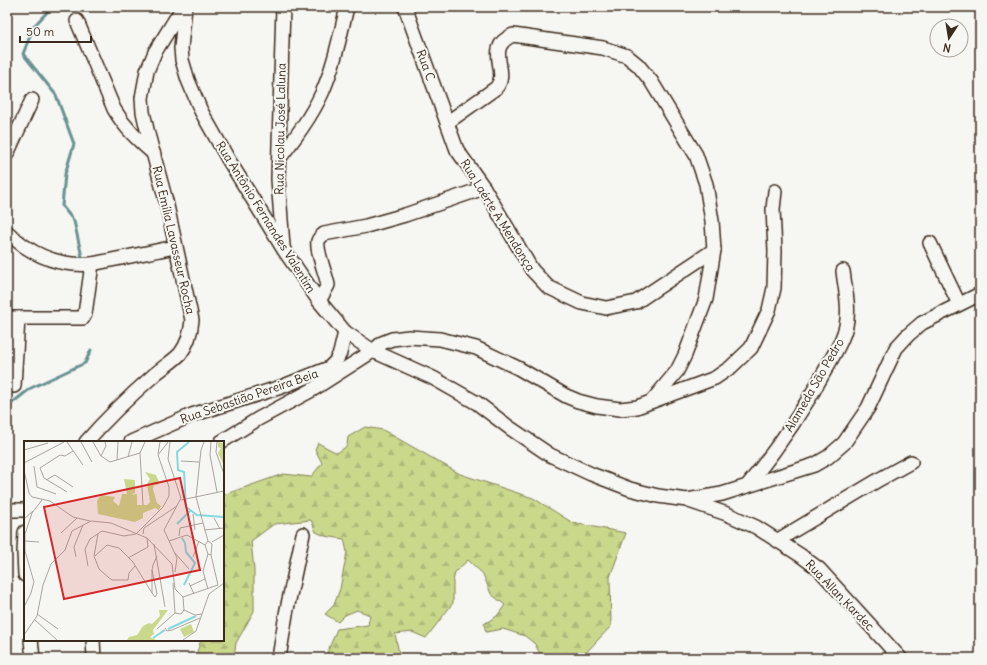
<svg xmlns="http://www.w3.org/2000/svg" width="987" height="665" viewBox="0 0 987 665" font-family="Delius,sans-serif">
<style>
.forest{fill:url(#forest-firs);stroke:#828155}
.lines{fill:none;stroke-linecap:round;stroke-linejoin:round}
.stream{stroke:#689292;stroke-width:3}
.minor-casing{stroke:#3b2a1e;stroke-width:16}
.minor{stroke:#f6f6f2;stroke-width:13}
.labels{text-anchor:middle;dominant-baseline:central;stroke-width:4;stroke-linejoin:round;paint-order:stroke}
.street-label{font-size:12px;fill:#3b2a1e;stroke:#f6f6f2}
.inset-river{fill:none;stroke:#86d7e0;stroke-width:2}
.inset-road{fill:none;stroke:#aba49d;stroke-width:1}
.view{fill:#d62828;fill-opacity:0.15;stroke:#d62828;stroke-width:2}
.inset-edge{fill:none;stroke:#3b2a1e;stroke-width:2}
</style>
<defs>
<pattern id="forest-firs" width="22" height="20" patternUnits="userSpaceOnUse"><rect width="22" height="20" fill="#cad88c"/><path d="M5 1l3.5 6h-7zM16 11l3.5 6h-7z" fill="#aeba78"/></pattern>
</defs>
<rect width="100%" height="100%" fill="#f6f6f2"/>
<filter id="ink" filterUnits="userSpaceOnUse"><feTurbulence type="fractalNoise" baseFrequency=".025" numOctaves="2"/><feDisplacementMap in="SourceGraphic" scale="8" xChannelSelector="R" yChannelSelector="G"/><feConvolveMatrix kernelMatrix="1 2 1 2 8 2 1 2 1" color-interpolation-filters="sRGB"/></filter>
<g filter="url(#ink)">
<polygon class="forest" points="365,427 383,430 460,474 533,498 573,523 626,533 610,577 611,626 581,658 542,658 535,644 525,636 503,629 486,632 484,624 497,616 505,605 491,594 483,574 468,560 455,572 453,582 453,603 426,638 412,632 395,634 400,658 325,658 337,629 368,625 370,615 357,610 345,615 338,622 325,614 334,605 340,589 347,552 344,539 325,536 316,532 311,520 274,524 251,541 254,570 254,611 236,643 234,658 191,658 197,652 201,640 223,640 223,495 283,474 311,477 322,463 315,449 318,443 337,453 347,446 348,437"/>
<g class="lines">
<g class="stream">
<polyline points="52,7 34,26 23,54 56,95 74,144 65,174 62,206 74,221 82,257"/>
<polyline points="7,407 31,388 85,363 91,350"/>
</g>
<defs>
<g id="minor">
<polyline points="185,7 181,48 182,60 188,80 201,111 228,159 284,250 319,301 345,332 373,351 433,378 477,403 510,428 550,455 591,474 630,489 658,496 687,500 722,494 814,465 828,457 844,443 868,408 896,348 908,335 922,323 980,294"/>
<polyline points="283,7 278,179 283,246"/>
<polyline points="405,7 457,150 484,188 532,270 548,287 582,303 606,308 636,302 714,250"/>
<path d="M77,21L114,109C125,128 137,139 154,154"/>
<path d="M448,122L496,88C511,72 483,48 513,35L603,48L627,56L638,65L651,81L696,155L706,184L712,221L714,250L706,299L685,355L677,371L652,401"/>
<polyline points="7,154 32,100"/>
<path d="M279,159C295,138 311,117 322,93C334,66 340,36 347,7"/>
<path d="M7,232C31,255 59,267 92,264L175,247"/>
<polyline points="930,243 959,304"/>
<path d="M319,301L328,285C326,274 316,251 318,241C319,238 322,236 324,234L366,226L405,215L484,188"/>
<polyline points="7,318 83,318 85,314 92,264"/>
<polyline points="14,386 18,318"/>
<path d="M86,442C107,418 130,396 154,375C162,368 172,362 180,354C188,344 191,332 192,320L166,201L148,134L143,112L142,98L147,71L155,52L183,7"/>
<polyline points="131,442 192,415 281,387 329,368 336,361 340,353 345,332"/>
<polyline points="221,442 258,419 312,390 373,351 382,343 392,339 409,337 440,339 476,348 518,368 566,396 578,401 597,406 620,409 637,407 715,378 731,367 751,348 769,310 774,288 775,251 773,209 775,191"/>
<path d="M747,486C777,449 804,410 827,367C834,354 843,341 846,326C850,308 845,289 843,271"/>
<polyline points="689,501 727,514 756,527 800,555 819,569 900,658"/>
<polyline points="7,510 25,510"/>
<polyline points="25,532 24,552 25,575"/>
<polyline points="778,540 880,479 911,462"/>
<polyline points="31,640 33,658"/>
<polyline points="93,640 94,658"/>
<polyline points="279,658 286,614 303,534"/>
</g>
</defs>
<use href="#minor" class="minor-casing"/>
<use href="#minor" class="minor"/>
</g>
</g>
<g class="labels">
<g class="street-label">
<text transform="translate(426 65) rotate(70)">Rua C</text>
<text transform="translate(280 129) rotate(-89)">Rua Nicolau José Laluna</text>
<text transform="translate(498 215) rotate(58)">Rua Laérte A Mendonça</text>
<text transform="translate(266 217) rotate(58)">Rua Antônio Fernandes Valentim</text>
<text transform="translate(174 240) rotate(77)">Rua Emília Lavasseur Rocha</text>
<text transform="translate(814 385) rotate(-60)">Alameda São Pedro</text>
<text transform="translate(249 396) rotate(-19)">Rua Sebastião Pereira Beia</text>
<text transform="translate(840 595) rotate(46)">Rua Allan Kardec</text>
</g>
</g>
<g transform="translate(24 441)">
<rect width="200" height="200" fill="#f6f6f2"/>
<path d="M121,31L132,34L135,41L134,44H130L129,48L133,62L137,65L135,69L131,67L119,72V77L111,81L74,73L73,60L77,54L91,56L89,60L95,65L98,53H103L100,38L111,39V52L107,54L113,53V64H123L126,61L123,43L126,38ZM135,169H144L129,189L130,193L126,196L132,199H103L105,196L113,194L119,185L125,182L128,183L136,175Z" fill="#cad88c"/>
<path d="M194,1L200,2V25L194,12L197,7L194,6ZM167,183L170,191L160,196L156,188Z" fill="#cad88c"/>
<path class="inset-river" d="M165,1L153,11L154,29L160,31L162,66L173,74L200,76M153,83L167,69M158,97L161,102L162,111L171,122L160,144M144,188L172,175M129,197L141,189"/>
<path class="inset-road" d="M43,1L59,24M57,1L68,21M69,1L77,15L86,21L116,12M146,1L144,18L157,57L140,89L153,117L151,131M180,1L177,9L172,56L184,100M187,1L186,14L193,51M193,1L192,11L200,33M0,9L24,2M134,13L136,1M77,15L82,5L81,1M104,16L108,1M93,19L94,1M157,20L175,21M0,22L40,1M10,25L13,46L32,53M0,29L5,52L8,56L26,60L49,76L66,80M22,39L31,34L49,46M43,51L20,37L16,27L36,14L41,15L49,10M157,59L200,50M119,64L116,12L121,1M169,73L171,89M190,77L196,88M0,78L9,70M180,89L200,87M37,92L53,77M74,93L70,115L75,128L84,136L88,139H104L105,132L111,125M119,93L120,87L153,65M155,95L156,87L179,82M1,100L15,101M145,100L163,94L181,104M184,100L188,103L187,114L184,113L181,104ZM188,101L200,94M130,103L141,166M151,112L165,128M184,113L179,130L184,148M187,114L194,144M71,115L83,104L95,107L109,121L128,152M52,116L50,106L59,84M169,116L175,100M104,117L124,106L123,97M64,125L61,108L66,98L78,90L100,95L112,93L139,66L145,55V46L134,14L144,1M128,129L133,153L131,156L128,152V129L129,124L133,115M165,142L170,153M166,145L181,138M0,166L7,152L10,141L1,110V93L8,72L18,59M160,169L171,174L178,173M151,172L157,173L160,169L159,156M13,173L34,188M11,179L33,199M141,187L143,190L148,189L176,177M133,188L151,172L149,142M0,194L13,175L19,144L27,123L41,109L48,90L67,80L87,82L123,97L148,123L151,148L159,156L194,144M159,199L172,190L185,153L200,142"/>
<path class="view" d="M156,37L176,129L40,158L20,66Z"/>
<rect width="200" height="200" class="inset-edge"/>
</g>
<rect width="987" height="665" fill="none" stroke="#f6f6f2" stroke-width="24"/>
<rect x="12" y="12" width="963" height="641" fill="none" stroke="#3b2a1e" stroke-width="1.5" filter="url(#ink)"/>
<g transform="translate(949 38) rotate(192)"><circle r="19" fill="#f6f6f2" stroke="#aba49d"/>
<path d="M0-3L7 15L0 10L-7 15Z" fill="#3b2a1e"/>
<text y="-6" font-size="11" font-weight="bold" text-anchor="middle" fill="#3b2a1e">N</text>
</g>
<path d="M20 36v6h71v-6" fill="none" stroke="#3b2a1e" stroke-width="2"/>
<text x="26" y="36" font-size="12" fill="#3b2a1e" stroke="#f6f6f2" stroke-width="3" paint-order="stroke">50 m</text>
</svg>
